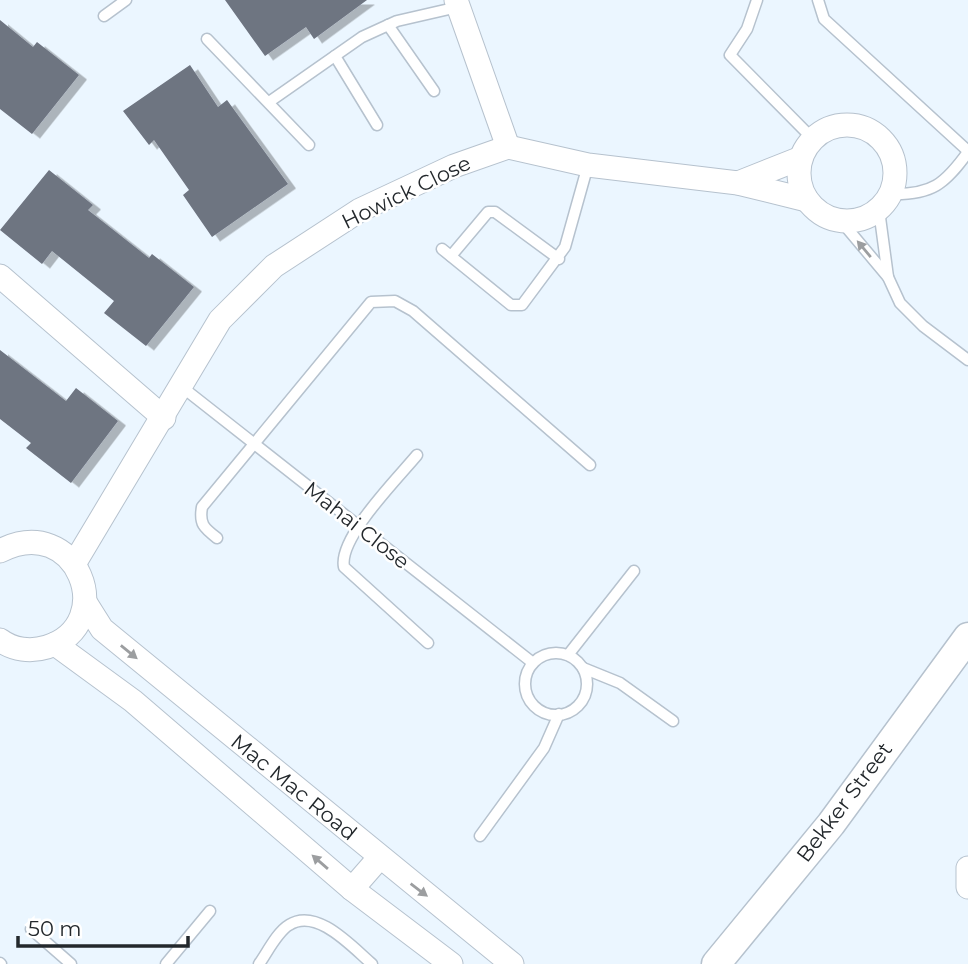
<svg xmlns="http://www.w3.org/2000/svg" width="968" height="964" viewBox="0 0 968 964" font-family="Montserrat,sans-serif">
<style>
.building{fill:#6e7481;filter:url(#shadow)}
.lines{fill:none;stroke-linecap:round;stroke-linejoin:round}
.service-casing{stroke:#b6c2ce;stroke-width:13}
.minor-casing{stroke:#b6c2ce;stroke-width:25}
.tertiary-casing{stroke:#b6c2ce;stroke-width:31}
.service{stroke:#fff;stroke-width:10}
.minor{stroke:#fff;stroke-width:23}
.tertiary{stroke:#fff;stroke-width:28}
.oneway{fill:#9c9ea0}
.labels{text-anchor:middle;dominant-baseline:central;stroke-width:5;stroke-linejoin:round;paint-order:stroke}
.street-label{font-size:21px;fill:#23282c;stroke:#fff}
</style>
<defs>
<filter id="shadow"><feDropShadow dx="8" dy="4.5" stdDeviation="0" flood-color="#0004"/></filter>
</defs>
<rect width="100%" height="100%" fill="#ebf6ff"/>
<g class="building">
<polygon points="225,0 367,0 314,39 306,27 265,56"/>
<polygon points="0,20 33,47 37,42 79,75 32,134 0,109"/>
<polygon points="190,65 218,107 227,100 288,184 212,237 183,195 189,190 154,140 149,145 123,111"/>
<polygon points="49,170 93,205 88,210 149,258 152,254 194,287 146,346 104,313 114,301 52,251 42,264 0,230"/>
<polygon points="0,350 66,401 76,388 118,421 71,483 26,448 31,443 0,419"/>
</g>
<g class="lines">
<defs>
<g id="service">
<polyline points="757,0 747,29 730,55 813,139"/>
<polyline points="818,0 824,19 968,151"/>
<polyline points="104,16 126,0"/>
<polyline points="388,25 434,91"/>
<polyline points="207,39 309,145"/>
<polyline points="335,56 377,125"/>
<polyline points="269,102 362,37 397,21 458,7"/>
<path d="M891,194C932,195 945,184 968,152"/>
<polyline points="879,210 888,277"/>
<polyline points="841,221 888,277 900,303 923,326 968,360"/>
<polyline points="442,249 511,305 522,305 565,247 588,165"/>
<polyline points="451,256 488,212 495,212 559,259"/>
<polyline points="182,387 533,663"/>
<path d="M417,455C398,478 338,538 344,567L428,643"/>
<path d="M217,538C204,528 199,524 202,507L371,302L395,301L413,311L590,465"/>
<circle cx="556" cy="684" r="31"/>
<polyline points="568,655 634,571"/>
<polyline points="583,668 620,683 673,721"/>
<polyline points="480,836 544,748 559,714"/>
<polyline points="31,929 71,964"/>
<polyline points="0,963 1,964"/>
<polyline points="166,964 210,911"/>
<path d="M259,964C267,953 277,932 289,925C317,907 352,947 372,964"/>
</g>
<g id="minor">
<polyline points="456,0 508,147"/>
<circle cx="847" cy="173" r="48"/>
<polyline points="738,183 801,158"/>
<polyline points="0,276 164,418"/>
<path d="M0,551C77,511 120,624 47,647C31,652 13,650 0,640"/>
<polyline points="74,564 220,320 274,266 360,210 454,166 508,147 588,165 738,183 807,200"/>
<polyline points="85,602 102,629 512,964"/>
<polyline points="55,644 133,701 352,889 451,964"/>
<polyline points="968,868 968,887"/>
<polyline points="352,889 380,857"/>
</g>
<polyline id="tertiary" points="716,964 831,824 968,637"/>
</defs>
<use href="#service" class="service-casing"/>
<use href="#minor" class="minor-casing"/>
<use href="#tertiary" class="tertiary-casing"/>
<use href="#service" class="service"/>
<use href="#minor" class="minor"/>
<use href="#tertiary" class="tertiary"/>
</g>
<defs><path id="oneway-solid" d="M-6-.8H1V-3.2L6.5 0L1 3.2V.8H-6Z" transform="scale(1.75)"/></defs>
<g class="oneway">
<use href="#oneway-solid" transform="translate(864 249) rotate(-130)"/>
<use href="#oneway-solid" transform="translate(129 652) rotate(39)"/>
<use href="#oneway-solid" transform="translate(320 862) rotate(-139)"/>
<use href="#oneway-solid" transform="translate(419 890) rotate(37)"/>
</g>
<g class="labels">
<g class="street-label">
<text transform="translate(406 192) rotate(-26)">Howick Close</text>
<text transform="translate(357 525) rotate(38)">Mahai Close</text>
<text transform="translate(294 787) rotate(39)">Mac Mac Road</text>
<text transform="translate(844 802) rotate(-53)">Bekker Street</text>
</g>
</g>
<path d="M18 936v10h170v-10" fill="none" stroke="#23282c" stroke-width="3.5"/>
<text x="28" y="936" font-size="21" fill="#23282c" stroke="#ffffff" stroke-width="5" paint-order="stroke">50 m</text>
</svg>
